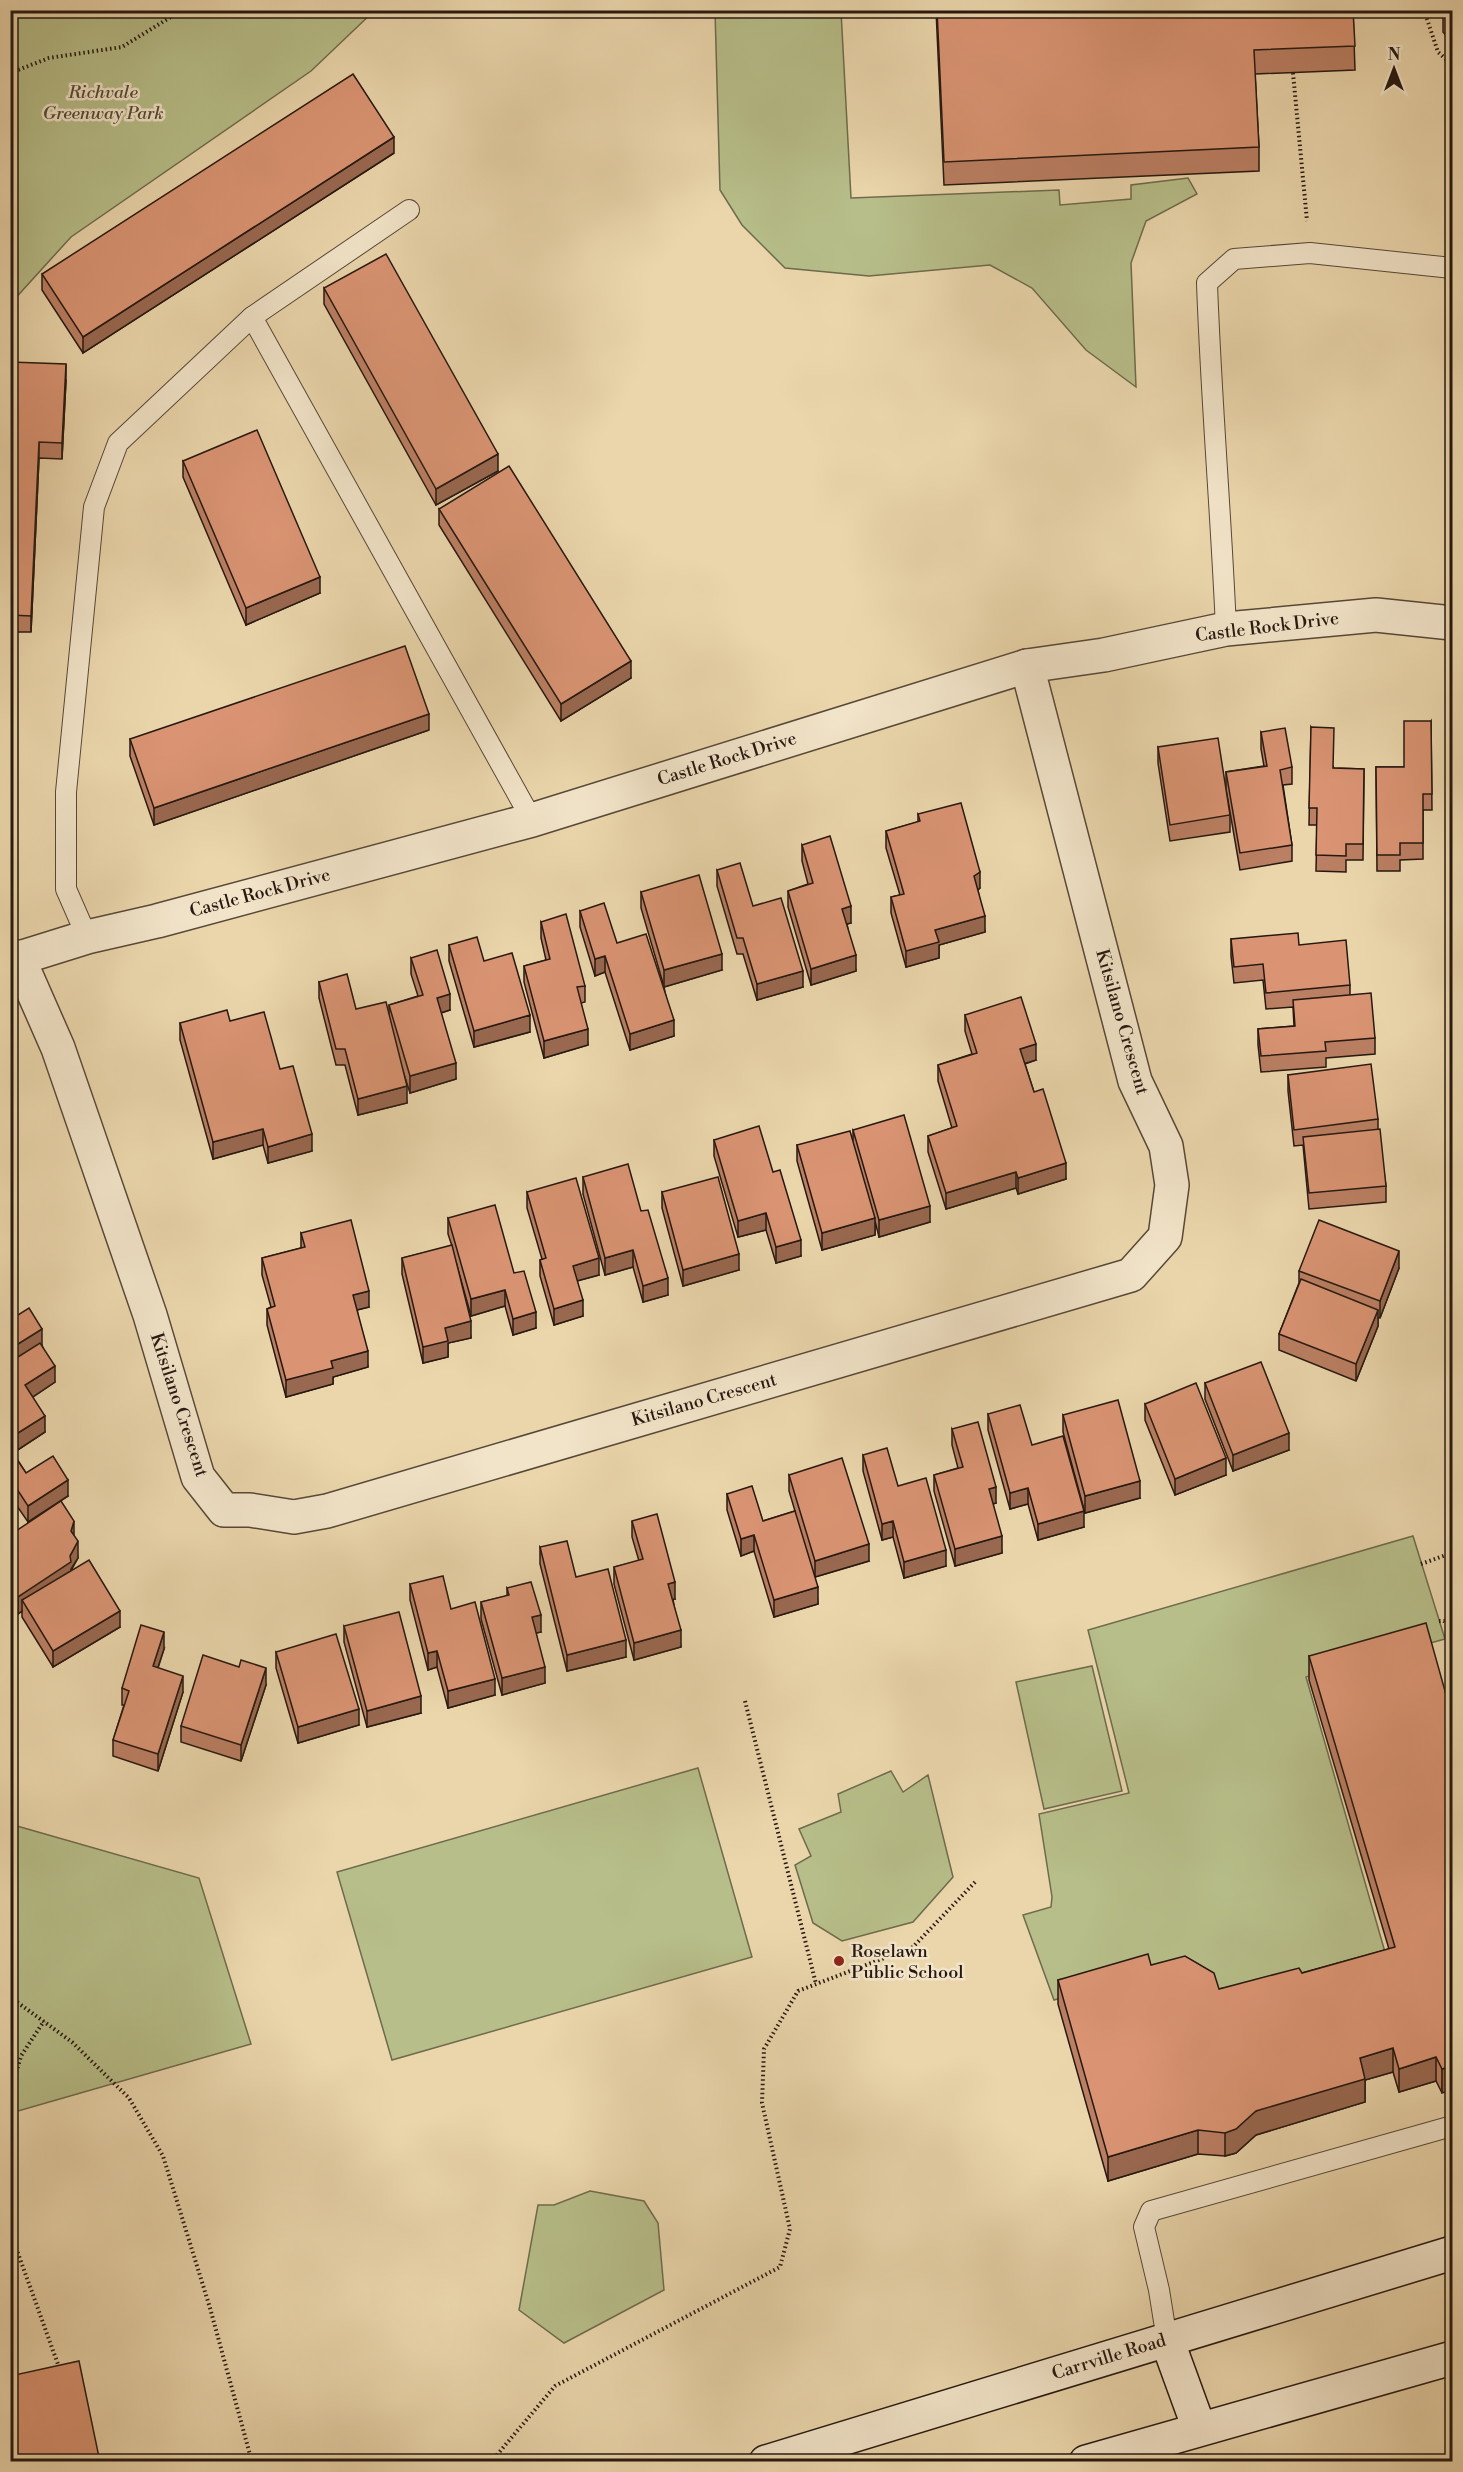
<svg xmlns="http://www.w3.org/2000/svg" width="1463" height="2472" viewBox="0 0 1463 2472" font-family="'Libre Bodoni',serif">
<style>
.green{fill:#b7be89;stroke:#6e6b4d;stroke-width:1.5}
.lines{fill:none;stroke-linecap:round;stroke-linejoin:round}
.service-casing{stroke:#574838;stroke-width:22}
.minor-casing{stroke:#574838;stroke-width:36}
.tertiary-casing{stroke:#574838;stroke-width:36}
.secondary-casing{stroke:#261811;stroke-width:36}
.path{stroke:#261811;stroke-width:4;stroke-dasharray:1.5 3;stroke-linecap:butt}
.service{stroke:#f2e4c9;stroke-width:20}
.minor{stroke:#f2e4c9;stroke-width:33}
.tertiary{stroke:#f2e4c9;stroke-width:33}
.secondary{stroke:#f2e4c9;stroke-width:33}
.wall{fill:#bb7f63;stroke:#261811;stroke-width:1.5}
.shaded-wall{fill:#996850;stroke:#261811;stroke-width:1.5}
.building{fill:#da9473;stroke:#261811;stroke-width:1.5}
.poi-dot{fill:#8f2418;stroke:#f2e4c9;stroke-width:2}
.labels{text-anchor:middle;dominant-baseline:central;stroke-width:5;stroke-linejoin:round;paint-order:stroke}
.park-label{font-size:18px;font-style:italic;fill:#524a35;stroke:#f2e4c9}
.street-label{font-size:18px;fill:#261811;stroke:#f2e4c9}
.poi-label{font-size:18px;fill:#261811;stroke:#f2e4c9;text-anchor:start}
</style>
<rect width="100%" height="100%" fill="#ebd6ac"/>
<filter id="stains"><feTurbulence type="fractalNoise" baseFrequency=".00333" numOctaves="4"/><feColorMatrix values="0 0 0 0 .2 0 0 0 0 .09 0 0 0 0 .02 0 0 0 .5 -.17"/></filter>
<radialGradient id="worn" r=".72"><stop offset=".6" stop-color="#630" stop-opacity="0"/><stop offset="1" stop-color="#630" stop-opacity=".3"/></radialGradient>
<g class="green">
<polygon points="11,10 374,10 374,11 311,71 71,237 11,303"/>
<polygon points="715,11 841,11 851,198 1059,190 1060,205 1131,199 1131,185 1188,178 1197,194 1146,221 1131,263 1136,387 1086,350 1032,288 990,265 869,276 785,268 742,225 720,190"/>
<polygon points="1413,1536 1445,1639 1306,1677 1389,1966 1223,2008 1149,1972 1054,2000 1023,1915 1051,1907 1052,1897 1039,1814 1129,1793 1088,1630"/>
<polygon points="1092,1666 1122,1791 1044,1809 1016,1682"/>
<polygon points="698,1768 752,1957 392,2060 337,1872"/>
<polygon points="891,1771 903,1792 928,1775 953,1877 913,1922 842,1941 813,1923 795,1865 811,1856 799,1829 841,1812 838,1794"/>
<polygon points="10,1824 199,1878 251,2044 11,2113"/>
<polygon points="590,2191 644,2201 658,2223 664,2290 564,2343 519,2310 538,2205 554,2205"/>
</g>
<g class="lines">
<defs>
<g id="service">
<polyline points="252,317 409,210"/>
<path d="M1226,629C1221,513 1211,398 1207,283L1234,259L1310,253L1452,268"/>
<polyline points="87,937 66,889 66,792 94,507 118,443 252,317 532,820"/>
<polyline points="1167,2340 1159,2290 1144,2227 1151,2211 1452,2126"/>
</g>
<polyline id="minor" points="18,957 58,1048 150,1315 198,1477 224,1510 250,1510 294,1517 327,1511 1131,1275 1165,1237 1172,1185 1166,1146 1135,1081 1027,666"/>
<polyline id="tertiary" points="10,961 87,937 157,921 532,820 1027,666 1104,655 1226,629 1376,615 1452,623"/>
<g id="secondary">
<polyline points="1167,2340 1199,2428"/>
<polyline points="766,2462 1452,2253"/>
<polyline points="1086,2462 1452,2358"/>
</g>
</defs>
<use href="#service" class="service-casing"/>
<use href="#minor" class="minor-casing"/>
<use href="#tertiary" class="tertiary-casing"/>
<use href="#secondary" class="secondary-casing"/>
<g class="path">
<polyline points="1424,10 1438,52 1452,65"/>
<polyline points="10,73 49,58 122,47 182,10"/>
<polyline points="1293,73 1307,221"/>
<polyline points="1421,1564 1452,1553"/>
<polyline points="1439,1621 1444,1621 1452,1631"/>
<polyline points="745,1701 816,1984"/>
<polyline points="10,1997 72,2042 129,2098 163,2156 210,2308 252,2462"/>
<polyline points="10,2094 21,2056 44,2021"/>
<polyline points="10,2231 60,2370"/>
<polyline points="491,2462 555,2386 780,2267 790,2229 762,2103 764,2049 798,1991 913,1947 977,1880"/>
</g>
<use href="#service" class="service"/>
<use href="#minor" class="minor"/>
<use href="#tertiary" class="tertiary"/>
<use href="#secondary" class="secondary"/>
</g>
<g class="wall">
<polygon points="936,10 1353,10 1355,70 1255,74 1259,147 1259,171 944,185"/>
<polygon points="1443,10 1452,10 1452,43 1443,32"/>
<polygon points="394,153 83,353 42,290 42,274"/>
<polygon points="324,288 498,471 436,505 324,304"/>
<polygon points="10,362 66,380 62,459 39,458 31,632 17,632 17,646 10,719"/>
<polygon points="183,461 320,593 246,625 183,477"/>
<polygon points="439,509 631,678 561,721 439,525"/>
<polygon points="1431,721 1432,810 1423,810 1423,859 1400,860 1400,871 1377,871 1376,767 1404,767"/>
<polygon points="1311,727 1334,768 1364,769 1363,860 1346,860 1346,872 1316,871 1317,825 1309,825"/>
<polygon points="429,730 154,825 130,756 130,739"/>
<polygon points="1261,732 1292,767 1292,784 1283,785 1292,845 1292,861 1240,870 1226,789 1226,772 1264,766 1261,749"/>
<polygon points="1158,747 1230,815 1230,832 1170,841 1158,763"/>
<polygon points="1452,770 1452,818 1447,817 1447,801"/>
<polygon points="918,814 980,888 978,890 985,932 939,945 939,958 906,967 891,913 891,897 900,895 886,848 886,831 918,822"/>
<polygon points="802,845 851,923 847,924 856,971 811,985 788,907 788,891 808,884 802,861"/>
<polygon points="717,870 753,906 803,987 757,1000 743,954 737,954 717,886"/>
<polygon points="641,892 722,970 664,987 674,1036 630,1050 605,972 595,976 580,927 580,911 663,983 641,908"/>
<polygon points="541,922 585,986 585,1002 581,1003 588,1045 544,1058 524,982 524,966 546,960 541,938"/>
<polygon points="1231,939 1299,945 1350,985 1350,995 1375,1038 1375,1054 1326,1058 1326,1067 1261,1072 1258,1045 1258,1029 1294,1026 1293,1007 1266,1009 1263,980 1234,983 1231,956"/>
<polygon points="449,945 484,961 530,1032 474,1047 449,961"/>
<polygon points="411,958 450,1010 441,1013 456,1079 410,1093 402,1068 407,1103 358,1115 345,1065 336,1065 319,998 319,982 356,1009 389,1014 389,1005 418,996 411,974"/>
<polygon points="965,1015 1036,1060 1025,1064 1034,1092 1066,1179 1018,1194 1016,1188 946,1209 928,1152 928,1136 952,1128 938,1081 938,1065 972,1054 965,1031"/>
<polygon points="230,1021 280,1069 312,1151 268,1163 263,1145 213,1159 180,1040 180,1023"/>
<polygon points="1288,1075 1378,1119 1378,1130 1386,1186 1386,1202 1309,1209 1303,1145 1294,1146 1288,1091"/>
<polygon points="853,1130 930,1222 879,1237 875,1221 875,1235 822,1250 797,1161 797,1145 853,1140"/>
<polygon points="714,1140 773,1172 801,1256 776,1263 766,1230 738,1237 714,1156"/>
<polygon points="583,1177 641,1211 668,1295 643,1302 633,1267 605,1275 583,1194"/>
<polygon points="527,1192 599,1275 577,1281 583,1316 554,1325 540,1276 540,1260 542,1259 527,1208"/>
<polygon points="662,1192 739,1270 683,1286 662,1208"/>
<polygon points="448,1218 514,1273 536,1328 513,1335 505,1306 471,1316 456,1262 471,1338 448,1343 448,1357 423,1363 402,1274 402,1258 452,1246 448,1234"/>
<polygon points="301,1233 369,1307 357,1310 368,1367 333,1377 333,1384 286,1397 267,1325 267,1309 271,1307 262,1275 262,1258 301,1248"/>
<polygon points="1399,1268 1380,1318 1378,1317 1378,1326 1356,1381 1279,1350 1279,1334 1299,1283 1299,1271"/>
<polygon points="10,1320 42,1345 55,1382 33,1397 45,1432 13,1453 26,1473 68,1496 28,1522 15,1503 10,1506"/>
<polygon points="1205,1383 1289,1450 1233,1471 1205,1399"/>
<polygon points="1145,1404 1226,1475 1175,1495 1145,1420"/>
<polygon points="988,1414 1032,1445 1084,1527 1038,1540 1028,1504 1010,1509 988,1430"/>
<polygon points="1063,1415 1140,1498 1085,1513 1063,1432"/>
<polygon points="952,1429 996,1503 993,1504 1002,1553 955,1566 934,1491 934,1475 958,1468 952,1445"/>
<polygon points="863,1455 898,1486 946,1566 904,1578 893,1537 882,1540 863,1471"/>
<polygon points="789,1475 869,1561 815,1577 818,1604 774,1617 754,1551 741,1556 727,1510 727,1494 763,1521 795,1511 789,1491"/>
<polygon points="632,1521 675,1599 673,1599 681,1647 634,1660 614,1584 614,1567 639,1561 632,1537"/>
<polygon points="10,1535 74,1536 78,1558 71,1571 120,1627 53,1667 22,1617 22,1611 18,1614 10,1602"/>
<polygon points="540,1547 626,1657 567,1671 540,1564"/>
<polygon points="410,1584 451,1609 495,1695 448,1708 437,1667 428,1670 410,1600"/>
<polygon points="507,1588 541,1632 536,1633 545,1683 502,1695 481,1619 481,1602 507,1596"/>
<polygon points="344,1626 421,1713 367,1727 344,1642"/>
<polygon points="164,1649 158,1668 183,1692 158,1771 113,1756 113,1740 124,1705 122,1705 122,1688"/>
<polygon points="276,1652 359,1725 298,1743 276,1668"/>
<polygon points="1309,1656 1452,1716 1442,2093 1436,2081 1399,2092 1393,2072 1365,2080 1365,2102 1256,2135 1236,2153 1225,2156 1198,2154 1108,2181 1058,2004 1058,1980 1151,1965 1219,1989 1302,1973 1389,1949 1309,1680"/>
<polygon points="266,1685 241,1761 181,1742 181,1726"/>
<polygon points="10,2376 100,2462 10,2462"/>
</g>
<g class="shaded-wall">
<polygon points="394,137 394,153 83,353 83,337"/>
<polygon points="66,364 66,380 62,459 62,443"/>
<polygon points="39,442 39,458 31,632 31,616"/>
<polygon points="498,454 498,471 436,505 436,489"/>
<polygon points="320,577 320,593 246,625 246,608"/>
<polygon points="17,630 17,646 10,719 10,702"/>
<polygon points="631,661 631,678 561,721 561,704"/>
<polygon points="429,714 429,730 154,825 154,808"/>
<polygon points="980,872 980,888 974,893 974,876"/>
<polygon points="851,906 851,923 842,925 842,909"/>
<polygon points="985,916 985,932 939,945 939,958 906,967 906,951 935,930"/>
<polygon points="722,954 722,970 664,987 664,970"/>
<polygon points="856,955 856,971 811,985 811,969"/>
<polygon points="605,956 605,972 595,976 595,959"/>
<polygon points="803,971 803,987 757,1000 757,984"/>
<polygon points="450,994 450,1010 437,1014 437,998"/>
<polygon points="530,1015 530,1032 474,1047 474,1031"/>
<polygon points="674,1020 674,1036 630,1050 630,1034"/>
<polygon points="588,1029 588,1045 544,1058 544,1041"/>
<polygon points="1036,1044 1036,1060 1020,1065 1020,1049"/>
<polygon points="456,1063 456,1079 410,1093 410,1076"/>
<polygon points="407,1086 407,1103 358,1115 358,1099"/>
<polygon points="263,1129 263,1145 213,1159 213,1142"/>
<polygon points="312,1134 312,1151 268,1163 268,1147"/>
<polygon points="1066,1163 1066,1179 1018,1194 1018,1178"/>
<polygon points="1016,1172 1016,1188 946,1209 946,1193"/>
<polygon points="930,1206 930,1222 879,1237 879,1220"/>
<polygon points="766,1213 766,1230 738,1237 738,1221"/>
<polygon points="875,1218 875,1235 822,1250 822,1233"/>
<polygon points="801,1240 801,1256 776,1263 776,1247"/>
<polygon points="633,1250 633,1267 605,1275 605,1258"/>
<polygon points="1399,1251 1399,1268 1380,1318 1380,1301"/>
<polygon points="739,1254 739,1270 683,1286 683,1270"/>
<polygon points="599,1258 599,1275 573,1282 573,1266"/>
<polygon points="668,1278 668,1295 643,1302 643,1286"/>
<polygon points="505,1290 505,1306 471,1316 471,1299"/>
<polygon points="369,1291 369,1307 353,1311 353,1295"/>
<polygon points="583,1300 583,1316 554,1325 554,1309"/>
<polygon points="1378,1310 1378,1326 1356,1381 1356,1364"/>
<polygon points="536,1312 536,1328 513,1335 513,1319"/>
<polygon points="471,1321 471,1338 448,1343 448,1357 423,1363 423,1347 445,1328"/>
<polygon points="42,1329 42,1345 10,1365 10,1349"/>
<polygon points="368,1351 368,1367 333,1377 333,1384 286,1397 286,1380 331,1361"/>
<polygon points="55,1366 55,1382 25,1402 25,1385"/>
<polygon points="45,1416 45,1432 10,1455 10,1438"/>
<polygon points="1289,1433 1289,1450 1233,1471 1233,1455"/>
<polygon points="1226,1458 1226,1475 1175,1495 1175,1479"/>
<polygon points="68,1480 68,1496 28,1522 28,1506"/>
<polygon points="1140,1481 1140,1498 1085,1513 1085,1496"/>
<polygon points="15,1486 15,1503 10,1506 10,1489"/>
<polygon points="996,1487 996,1503 989,1505 989,1489"/>
<polygon points="1028,1488 1028,1504 1010,1509 1010,1493"/>
<polygon points="1084,1511 1084,1527 1038,1540 1038,1524"/>
<polygon points="74,1521 74,1538 71,1531"/>
<polygon points="893,1521 893,1537 882,1540 882,1524"/>
<polygon points="754,1535 754,1551 741,1556 741,1539"/>
<polygon points="1002,1536 1002,1553 955,1566 955,1549"/>
<polygon points="78,1541 78,1558 71,1569 71,1579 22,1600 22,1611 18,1614 18,1597 70,1556"/>
<polygon points="869,1544 869,1561 815,1577 815,1561"/>
<polygon points="946,1550 946,1566 904,1578 904,1562"/>
<polygon points="675,1582 675,1599 668,1600 668,1584"/>
<polygon points="818,1587 818,1604 774,1617 774,1600"/>
<polygon points="120,1611 120,1627 53,1667 53,1651"/>
<polygon points="541,1615 541,1632 532,1634 532,1617"/>
<polygon points="681,1630 681,1647 634,1660 634,1643"/>
<polygon points="164,1632 164,1649 153,1682 153,1666"/>
<polygon points="626,1640 626,1657 567,1671 567,1655"/>
<polygon points="437,1651 437,1667 428,1670 428,1653"/>
<polygon points="545,1667 545,1683 502,1695 502,1678"/>
<polygon points="266,1668 266,1685 241,1761 241,1745"/>
<polygon points="183,1676 183,1692 158,1771 158,1754"/>
<polygon points="495,1679 495,1695 448,1708 448,1691"/>
<polygon points="421,1696 421,1713 367,1727 367,1711"/>
<polygon points="359,1709 359,1725 298,1743 298,1727"/>
<polygon points="1393,2048 1393,2072 1365,2080 1365,2102 1256,2135 1236,2153 1225,2156 1225,2133 1256,2111 1360,2058"/>
<polygon points="1436,2057 1436,2081 1399,2092 1399,2069"/>
<polygon points="1452,2066 1452,2090 1442,2093 1442,2069"/>
<polygon points="1198,2130 1198,2154 1108,2181 1108,2157"/>
</g>
<g class="building">
<polygon points="937,10 1353,10 1355,46 1254,50 1259,147 944,162"/>
<polygon points="353,74 394,137 83,337 42,274"/>
<polygon points="386,254 498,454 436,489 324,288"/>
<polygon points="10,362 66,364 62,443 39,442 31,616 10,615"/>
<polygon points="257,430 320,577 246,608 183,461"/>
<polygon points="509,466 631,661 561,704 439,509"/>
<polygon points="10,629 17,630 10,702"/>
<polygon points="405,646 429,714 154,808 130,739"/>
<polygon points="1404,721 1431,721 1432,794 1423,794 1423,843 1400,843 1400,855 1377,855 1376,767 1404,767"/>
<polygon points="1311,727 1334,728 1333,768 1364,769 1363,844 1346,844 1346,856 1316,855 1317,808 1309,808"/>
<polygon points="1285,728 1292,767 1280,770 1292,845 1240,853 1226,772 1267,766 1261,732"/>
<polygon points="1218,738 1230,815 1170,825 1158,747"/>
<polygon points="1452,770 1452,802 1447,801"/>
<polygon points="961,803 980,872 974,876 985,916 935,930 939,942 906,951 891,897 904,894 886,831 920,821 918,814"/>
<polygon points="830,836 851,906 842,909 856,955 811,969 788,891 813,883 802,845"/>
<polygon points="740,863 753,906 781,898 803,971 757,984 743,938 737,938 717,870"/>
<polygon points="699,875 722,954 664,970 641,892"/>
<polygon points="604,903 617,943 646,934 674,1020 630,1034 605,956 595,959 580,911"/>
<polygon points="566,914 585,986 577,987 588,1029 544,1041 524,966 550,959 541,922"/>
<polygon points="1298,933 1299,945 1346,940 1350,985 1266,993 1263,964 1234,967 1231,939"/>
<polygon points="477,937 484,961 512,953 530,1015 474,1031 449,945"/>
<polygon points="437,950 450,994 437,998 456,1063 410,1076 389,1005 423,995 411,958"/>
<polygon points="347,974 356,1009 386,1002 407,1086 358,1099 345,1049 336,1049 319,982"/>
<polygon points="1371,993 1375,1038 1325,1042 1326,1051 1261,1056 1258,1029 1295,1026 1293,1000"/>
<polygon points="1021,997 1036,1044 1020,1049 1034,1092 1043,1089 1066,1163 1018,1178 1016,1172 946,1193 928,1136 957,1126 938,1065 977,1053 965,1015"/>
<polygon points="227,1010 230,1021 264,1012 280,1069 293,1066 312,1134 268,1147 263,1129 213,1142 180,1023"/>
<polygon points="1371,1064 1378,1119 1294,1130 1288,1075"/>
<polygon points="904,1115 930,1206 879,1220 853,1130"/>
<polygon points="759,1126 773,1172 780,1170 801,1240 776,1247 766,1213 738,1221 714,1140"/>
<polygon points="1380,1129 1386,1186 1309,1193 1303,1137"/>
<polygon points="850,1131 875,1218 822,1233 797,1145"/>
<polygon points="628,1164 641,1211 648,1210 668,1278 643,1286 633,1250 605,1258 583,1177"/>
<polygon points="718,1177 739,1254 683,1270 662,1192"/>
<polygon points="576,1178 599,1258 573,1266 583,1300 554,1309 540,1260 546,1258 527,1192"/>
<polygon points="495,1205 514,1273 524,1271 536,1312 513,1319 505,1290 471,1299 448,1218"/>
<polygon points="351,1220 369,1291 353,1295 368,1351 331,1361 333,1368 286,1380 267,1309 275,1306 262,1258 305,1247 301,1233"/>
<polygon points="1319,1220 1399,1251 1380,1301 1299,1271"/>
<polygon points="452,1245 471,1321 445,1328 448,1341 423,1347 402,1258"/>
<polygon points="1301,1279 1378,1310 1356,1364 1279,1334"/>
<polygon points="29,1308 42,1329 10,1349 10,1320"/>
<polygon points="40,1343 55,1366 25,1385 45,1416 10,1438 10,1362"/>
<polygon points="1261,1362 1289,1433 1233,1455 1205,1383"/>
<polygon points="1196,1383 1226,1458 1175,1479 1145,1404"/>
<polygon points="1118,1400 1140,1481 1085,1496 1063,1415"/>
<polygon points="1020,1405 1032,1445 1063,1436 1084,1511 1038,1524 1028,1488 1010,1493 988,1414"/>
<polygon points="978,1422 996,1487 989,1489 1002,1536 955,1549 934,1475 963,1467 952,1429"/>
<polygon points="887,1448 898,1486 926,1478 946,1550 904,1562 893,1521 882,1524 863,1455"/>
<polygon points="10,1449 26,1473 53,1456 68,1480 28,1506 15,1486 10,1489"/>
<polygon points="842,1458 869,1544 815,1561 789,1475"/>
<polygon points="752,1486 763,1521 795,1511 818,1587 774,1600 754,1535 741,1539 727,1494"/>
<polygon points="61,1501 74,1521 71,1531 78,1541 70,1556 71,1562 18,1597 10,1585 10,1535"/>
<polygon points="657,1514 675,1582 668,1584 681,1630 634,1643 614,1567 643,1559 632,1521"/>
<polygon points="567,1541 576,1577 608,1569 626,1640 567,1655 540,1547"/>
<polygon points="89,1560 120,1611 53,1651 22,1600"/>
<polygon points="443,1576 451,1609 475,1602 495,1679 448,1691 437,1651 428,1653 410,1584"/>
<polygon points="531,1582 541,1615 532,1617 545,1667 502,1678 481,1602 509,1595 507,1588"/>
<polygon points="399,1612 421,1696 367,1711 344,1626"/>
<polygon points="1426,1623 1452,1716 1452,2066 1442,2069 1436,2057 1399,2069 1393,2048 1360,2058 1365,2079 1256,2111 1236,2129 1225,2133 1198,2130 1108,2157 1058,1980 1148,1954 1151,1965 1185,1956 1214,1973 1219,1989 1299,1968 1302,1973 1395,1947 1309,1656"/>
<polygon points="141,1625 164,1632 153,1666 183,1676 158,1754 113,1740 129,1691 122,1688"/>
<polygon points="336,1634 359,1709 298,1727 276,1652"/>
<polygon points="203,1655 239,1667 241,1660 266,1668 241,1745 181,1726"/>
<polygon points="79,2361 100,2462 14,2462 10,2447 10,2376"/>
</g>
<circle class="poi-dot" cx="839" cy="1961" r="6"/>
<g class="labels">
<g class="park-label">
<text x="103" y="92">Richvale<tspan x="103" dy="21">Greenway Park</tspan></text>
</g>
<g class="street-label">
<text transform="translate(1267 627) rotate(-7)">Castle Rock Drive</text>
<text transform="translate(727 759) rotate(-17)">Castle Rock Drive</text>
<text transform="translate(260 893) rotate(-15)">Castle Rock Drive</text>
<text transform="translate(1122 1022) rotate(74)">Kitsilano Crescent</text>
<text transform="translate(704 1400) rotate(-16)">Kitsilano Crescent</text>
<text transform="translate(179 1405) rotate(72)">Kitsilano Crescent</text>
<text transform="translate(1109 2357) rotate(-17)">Carrville Road</text>
</g>
<g class="poi-label">
<text x="851" y="1951">Roselawn<tspan x="851" dy="21">Public School</tspan></text>
</g>
</g>
<rect width="1463" height="2472" fill="none" stroke="#ebd6ac" stroke-width="36"/>
<rect x="12" y="12" width="1439" height="2448" fill="none" stroke="#261811" stroke-width="3"/>
<rect x="18" y="18" width="1427" height="2436" fill="none" stroke="#261811" stroke-width="1.5"/>
<g transform="translate(1394 69)" stroke="#f2e4c9" stroke-width="4.5" paint-order="stroke">
<path d="M0-4.5L10 22L0 15L-10 22Z" fill="#261811"/>
<text y="-9" font-size="16" font-weight="bold" text-anchor="middle" fill="#261811">N</text>
</g>
<rect width="100%" height="100%" filter="url(#stains)"/>
<rect width="100%" height="100%" fill="url(#worn)"/>
</svg>
